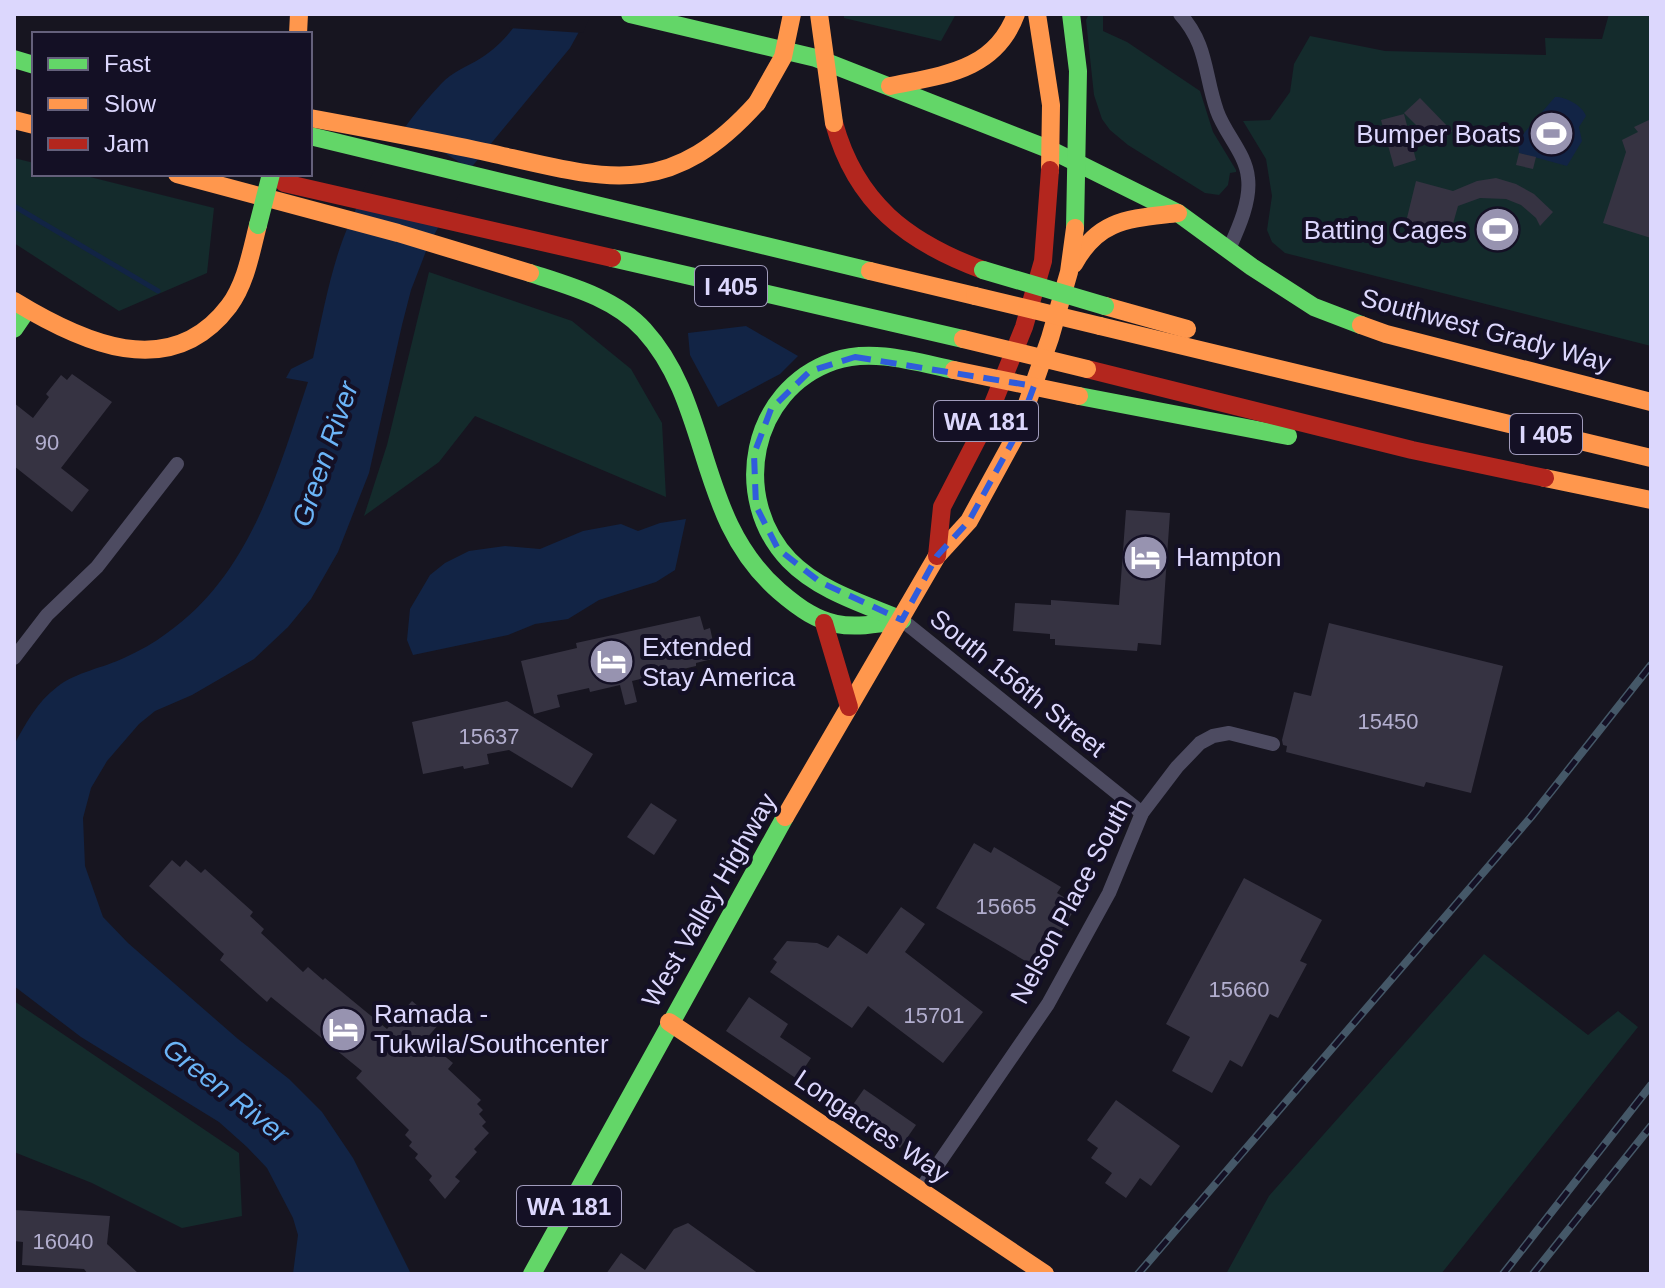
<svg xmlns="http://www.w3.org/2000/svg" width="1665" height="1288" viewBox="0 0 1665 1288" font-family="Helvetica,sans-serif">
<style>
.green{fill:#142b2c}
.water{fill:#122445}
.pier{fill:#171520}
.lines{fill:none;stroke-linecap:round;stroke-linejoin:round}
.stream{stroke:#122445;stroke-width:5}
.building{fill:#363342}
.street{stroke:#4d4b61;stroke-width:14}
.fast{stroke:#63d668;stroke-width:18}
.slow{stroke:#ff974d;stroke-width:18}
.jam{stroke:#b3261e;stroke-width:18}
.rail-casing{stroke:#455868;stroke-width:8}
.rail{stroke:#141025;stroke-width:5;stroke-dasharray:15;stroke-linecap:butt}
.fast-bridge{stroke:#63d668;stroke-width:18}
.slow-bridge{stroke:#ff974d;stroke-width:18}
.marked{fill:none;stroke:#305cdc;stroke-width:6;stroke-dasharray:16 10;stroke-linejoin:round}
.labels{text-anchor:middle;dominant-baseline:central;stroke-width:8;stroke-linejoin:round;paint-order:stroke}
.number-label{font-size:22px;fill:#b2aece}
.shield{fill:#141025;stroke:#a09bbc;stroke-width:2}
.shield-label{font-size:24px;font-weight:bold;fill:#dcd7fd}
.poi-label{font-size:26px;fill:#dcd7fd;stroke:#141025;text-anchor:start}
.street-label{font-size:26px;fill:#dcd7fd;stroke:#141025}
.water-label{font-size:28px;font-style:italic;fill:#6bb4f7;stroke:#141025}
</style>
<rect width="100%" height="100%" fill="#171520"/>
<g class="green">
<polygon points="844,14 956,14 941,41 844,18"/>
<polygon points="1089,14 1103,14 1103,31 1127,42 1200,91 1213,132 1236,170 1236,172 1230,173 1228,185 1219,195 1205,193 1128,145 1110,130 1102,119 1094,95 1086,20"/>
<polygon points="1609,14 1651,14 1651,346 1285,253 1272,242 1267,230 1272,196 1266,159 1243,121 1270,120 1290,92 1294,64 1310,36 1385,51 1546,55 1545,38 1602,39"/>
<polygon points="14,158 34,163 34,174 78,174 214,208 207,273 119,311 14,243"/>
<polygon points="429,272 572,321 631,369 662,423 666,497 475,416 439,462 364,516 387,445"/>
<polygon points="1484,954 1588,1035 1618,1011 1638,1027 1441,1274 1226,1274 1269,1196"/>
<polygon points="14,1001 239,1153 242,1216 182,1228 92,1183 14,1152"/>
</g>
<g class="water">
<path d="M523,14L581,28L570,48L470,169L428,246L411,290L402,325L369,473L338,552L311,599L288,627L254,659L192,695L155,711L139,724L107,761L91,788L83,818L85,866L103,917L128,943L238,1039L289,1079L322,1112L353,1158L411,1274H293L298,1235L293,1218L267,1168L247,1147L219,1122L81,1037L14,986V745C26,723 37,702 57,687C76,672 103,668 124,658C139,651 154,643 167,633C250,575 277,474 308,382L286,378L291,369L313,358C322,318 329,277 343,239C365,183 400,127 441,84C453,71 467,67 481,58C499,47 512,31 523,14Z"/>
<path d="M1555,97C1565,96 1583,106 1586,116L1579,127L1582,141L1567,166L1519,153L1518,140Z"/>
<polygon points="746,326 798,356 780,374 718,407 690,355 688,333"/>
<polygon points="686,519 675,570 656,582 599,600 568,619 535,624 508,635 413,655 407,640 410,609 430,575 445,563 469,551 505,546 540,549 583,531 621,524 638,531 660,523"/>
</g>
<g class="pier">
<polygon points="518,14 591,14 583,33 509,28"/>
<polygon points="401,125 473,171 448,214 356,202"/>
</g>
<g class="lines">
<polyline class="stream" points="14,206 158,291"/>
</g>
<g class="building">
<polygon points="1420,98 1452,131 1437,146 1404,113"/>
<polygon points="1404,114 1416,160 1394,167 1381,120"/>
<polygon points="1651,119 1651,238 1603,223 1626,152 1622,140 1638,132 1634,127"/>
<polygon points="1519,153 1536,157 1533,169 1516,165"/>
<polygon points="1496,178 1516,184 1534,194 1553,212 1540,226 1536,218 1521,205 1506,199 1480,198 1458,206 1449,238 1438,235 1437,238 1415,232 1416,229 1405,226 1416,181 1453,191 1477,181"/>
<polygon points="72,374 112,402 61,468 89,490 72,512 14,466 14,403 33,418 49,397 46,394 61,375 67,380"/>
<polygon points="1126,510 1170,513 1161,645 1138,643 1137,651 1055,645 1055,639 1050,639 1050,634 1013,631 1015,603 1051,605 1051,600 1119,605"/>
<polygon points="700,616 704,630 710,628 714,646 709,647 712,659 696,663 696,666 632,681 637,702 625,705 620,685 590,692 589,688 557,695 560,707 534,714 521,661 577,648 576,643"/>
<polygon points="1329,623 1503,666 1471,793 1426,782 1424,787 1286,752 1287,746 1283,745 1282,740 1294,692 1311,696"/>
<polygon points="507,701 593,754 572,788 509,750 487,754 489,764 464,769 463,766 423,774 412,722"/>
<polygon points="651,803 677,820 654,855 627,837"/>
<polygon points="974,843 991,853 994,847 1061,887 1057,893 1077,905 1039,969 936,908"/>
<polygon points="172,860 180,867 186,860 201,873 205,869 253,912 250,916 264,929 261,933 303,972 308,967 323,980 325,978 387,1029 412,1001 439,1024 425,1040 453,1063 448,1069 481,1100 477,1104 483,1110 479,1114 486,1122 482,1126 489,1133 474,1149 477,1152 455,1177 460,1181 445,1199 429,1180 432,1176 415,1158 418,1154 409,1146 412,1142 405,1135 409,1130 356,1078 362,1071 271,997 267,1002 220,960 224,954 149,886"/>
<polygon points="1244,878 1322,920 1300,961 1307,964 1278,1018 1270,1014 1242,1067 1230,1060 1212,1093 1172,1071 1190,1037 1166,1024"/>
<polygon points="901,907 925,924 905,952 983,1012 943,1063 868,1006 852,1028 770,972 777,962 773,959 787,941 817,943 828,948 838,935 867,954"/>
<polygon points="749,997 788,1024 780,1037 811,1058 797,1079 726,1031"/>
<polygon points="864,1089 916,1125 900,1148 847,1113"/>
<polygon points="1116,1100 1180,1146 1151,1186 1140,1178 1126,1198 1105,1183 1112,1173 1091,1158 1098,1148 1087,1140"/>
<polygon points="14,1210 110,1216 107,1244 139,1274 88,1274 84,1269 22,1265 23,1242 14,1241"/>
<polygon points="688,1223 759,1274 606,1274 621,1253 645,1270 674,1229"/>
</g>
<g class="lines">
<g class="street">
<path d="M1180,14C1208,45 1204,74 1217,111C1225,134 1246,154 1248,178C1251,201 1238,229 1229,249"/>
<polyline points="902,620 1142,813"/>
<polyline points="14,658 47,615 97,567 177,464"/>
<polyline points="921,1189 1048,1004 1109,893 1142,813 1177,767 1200,743 1213,736 1229,733 1273,744"/>
</g>
<g class="fast">
<polyline points="630,14 816,58 1051,150 1178,213 1252,267 1314,307 1361,325"/>
<polyline points="1071,14 1078,71 1075,228"/>
<polyline points="14,59 34,65"/>
<polyline points="310,136 870,271"/>
<polyline points="612,258 963,339"/>
<path d="M530,273C570,286 615,298 644,330C713,406 695,518 779,591C824,630 845,630 902,620"/>
<polyline points="14,329 27,310"/>
<polyline points="1079,396 1288,436"/>
<path d="M902,620C864,604 819,591 789,560C730,498 750,390 834,361C872,348 916,362 954,370"/>
<polyline points="532,1274 785,817"/>
</g>
<g class="slow">
<polyline points="1037,14 1051,105 1050,170"/>
<polyline points="298,34 299,14"/>
<path d="M890,86C943,75 995,71 1016,14"/>
<path d="M310,118C370,129 430,140 490,153C605,179 668,202 757,103"/>
<polyline points="14,120 34,125"/>
<polyline points="177,174 398,233 530,273"/>
<path d="M1074,264C1099,218 1130,219 1178,213"/>
<polyline points="870,271 975,296"/>
<path d="M14,301C81,342 170,384 229,306C246,283 251,252 258,225"/>
<polyline points="1105,306 1187,329"/>
<polyline points="1361,325 1386,334 1651,402"/>
<polyline points="1100,326 1651,458"/>
<polyline points="1545,478 1651,500"/>
<polyline points="785,817 937,556 969,521 1016,435 1050,338 1069,272 1075,228"/>
<polyline points="669,1022 1045,1274"/>
</g>
<g class="jam">
<path d="M834,123C856,203 907,242 983,270"/>
<polyline points="284,183 612,258"/>
<polyline points="1087,369 1412,450 1545,478"/>
<polyline points="937,556 942,507 984,426 1024,327 1043,261 1050,170"/>
<polyline points="824,623 849,707"/>
</g>
<defs>
<g id="rail">
<polyline points="1138,1274 1531,817 1651,665"/>
<polyline points="1503,1274 1651,1085"/>
<polyline points="1533,1274 1651,1126"/>
</g>
</defs>
<use href="#rail" class="rail-casing"/>
<use href="#rail" class="rail"/>
<g class="fast-bridge">
<polyline points="258,225 271,174"/>
<polyline points="983,270 1105,306"/>
</g>
<g class="slow-bridge">
<polyline points="819,14 834,123"/>
<polyline points="757,103 783,57 792,14"/>
<polyline points="975,296 1100,326"/>
<polyline points="963,339 1087,369"/>
<polyline points="954,370 1079,396"/>
</g>
</g>
<path class="marked" d="M855,357L1034,386L1016,435L969,521L937,556L902,620L820,582L778,549L756,506L754,454L771,409L810,371Z"/>
<defs>
<symbol id="stadium-disc" viewBox="-11 -11 22 22"><circle r="9.5" fill="#9793b0" stroke="#141025"/><path d="M0-5a6.5 5 0 1 0 0 10a6.5 5 0 1 0 0-10ZM-3.5-1.8h7v3.6h-7Z" fill="#fff"/></symbol>
<symbol id="hotel-disc" viewBox="-11 -11 22 22"><circle r="9.5" fill="#9793b0" stroke="#141025"/><path d="M-6-4.5h1.5V1H6V5H4.5V3h-9V5H-6ZM-4 0a1.8 1.8 0 1 1 3.6 0ZM.5 0V-2.5h3Q6-2.5 6 0Z" fill="#fff"/></symbol>
</defs>
<g fill-rule="evenodd">
<use href="#stadium-disc" x="1526" y="108" width="51" height="51"/>
<use href="#stadium-disc" x="1472" y="204" width="51" height="51"/>
<use href="#hotel-disc" x="1120" y="532" width="51" height="51"/>
<use href="#hotel-disc" x="586" y="636" width="51" height="51"/>
<use href="#hotel-disc" x="318" y="1004" width="51" height="51"/>
</g>
<g class="labels">
<g class="number-label">
<text x="47" y="442">90</text>
<text x="1388" y="721">15450</text>
<text x="489" y="736">15637</text>
<text x="1006" y="906">15665</text>
<text x="1239" y="989">15660</text>
<text x="934" y="1015">15701</text>
<text x="63" y="1241">16040</text>
</g>
<g class="shield">
<rect x="695" y="266" width="72" height="40" rx="6"/>
<rect x="934" y="401" width="104" height="40" rx="6"/>
<rect x="1510" y="414" width="72" height="40" rx="6"/>
<rect x="517" y="1186" width="104" height="40" rx="6"/>
</g>
<g class="shield-label">
<text x="731" y="286">I 405</text>
<text x="986" y="421">WA 181</text>
<text x="1546" y="434">I 405</text>
<text x="569" y="1206">WA 181</text>
</g>
<g class="poi-label">
<text x="1521" y="134" text-anchor="end">Bumper Boats</text>
<text x="1467" y="230" text-anchor="end">Batting Cages</text>
<text x="1176" y="557">Hampton</text>
<text x="642" y="647">Extended<tspan x="642" dy="30">Stay America</tspan></text>
<text x="374" y="1014">Ramada -<tspan x="374" dy="30">Tukwila/Southcenter</tspan></text>
</g>
<g class="street-label">
<text transform="translate(1486 330) rotate(15)">Southwest Grady Way</text>
<text transform="translate(1018 683) rotate(39)">South 156th Street</text>
<text transform="translate(709 900) rotate(-60)">West Valley Highway</text>
<text transform="translate(1071 901) rotate(-62)">Nelson Place South</text>
<text transform="translate(872 1126) rotate(34)">Longacres Way</text>
</g>
<g class="water-label">
<text transform="translate(325 454) rotate(-71)">Green River</text>
<text transform="translate(226 1091) rotate(38)">Green River</text>
</g>
</g>
<rect width="1665" height="1288" fill="none" stroke="#dcd7fd" stroke-width="32"/>
<rect x="32" y="32" width="280" height="144" fill="#141025" stroke="#64607b" stroke-width="2"/>
<rect x="48" y="58" width="40" height="12" fill="#63d668" stroke="#64607b" stroke-width="2"/>
<text x="104" y="72" font-size="24" fill="#dcd7fd">Fast</text>
<rect x="48" y="98" width="40" height="12" fill="#ff974d" stroke="#64607b" stroke-width="2"/>
<text x="104" y="112" font-size="24" fill="#dcd7fd">Slow</text>
<rect x="48" y="138" width="40" height="12" fill="#b3261e" stroke="#64607b" stroke-width="2"/>
<text x="104" y="152" font-size="24" fill="#dcd7fd">Jam</text>
</svg>
